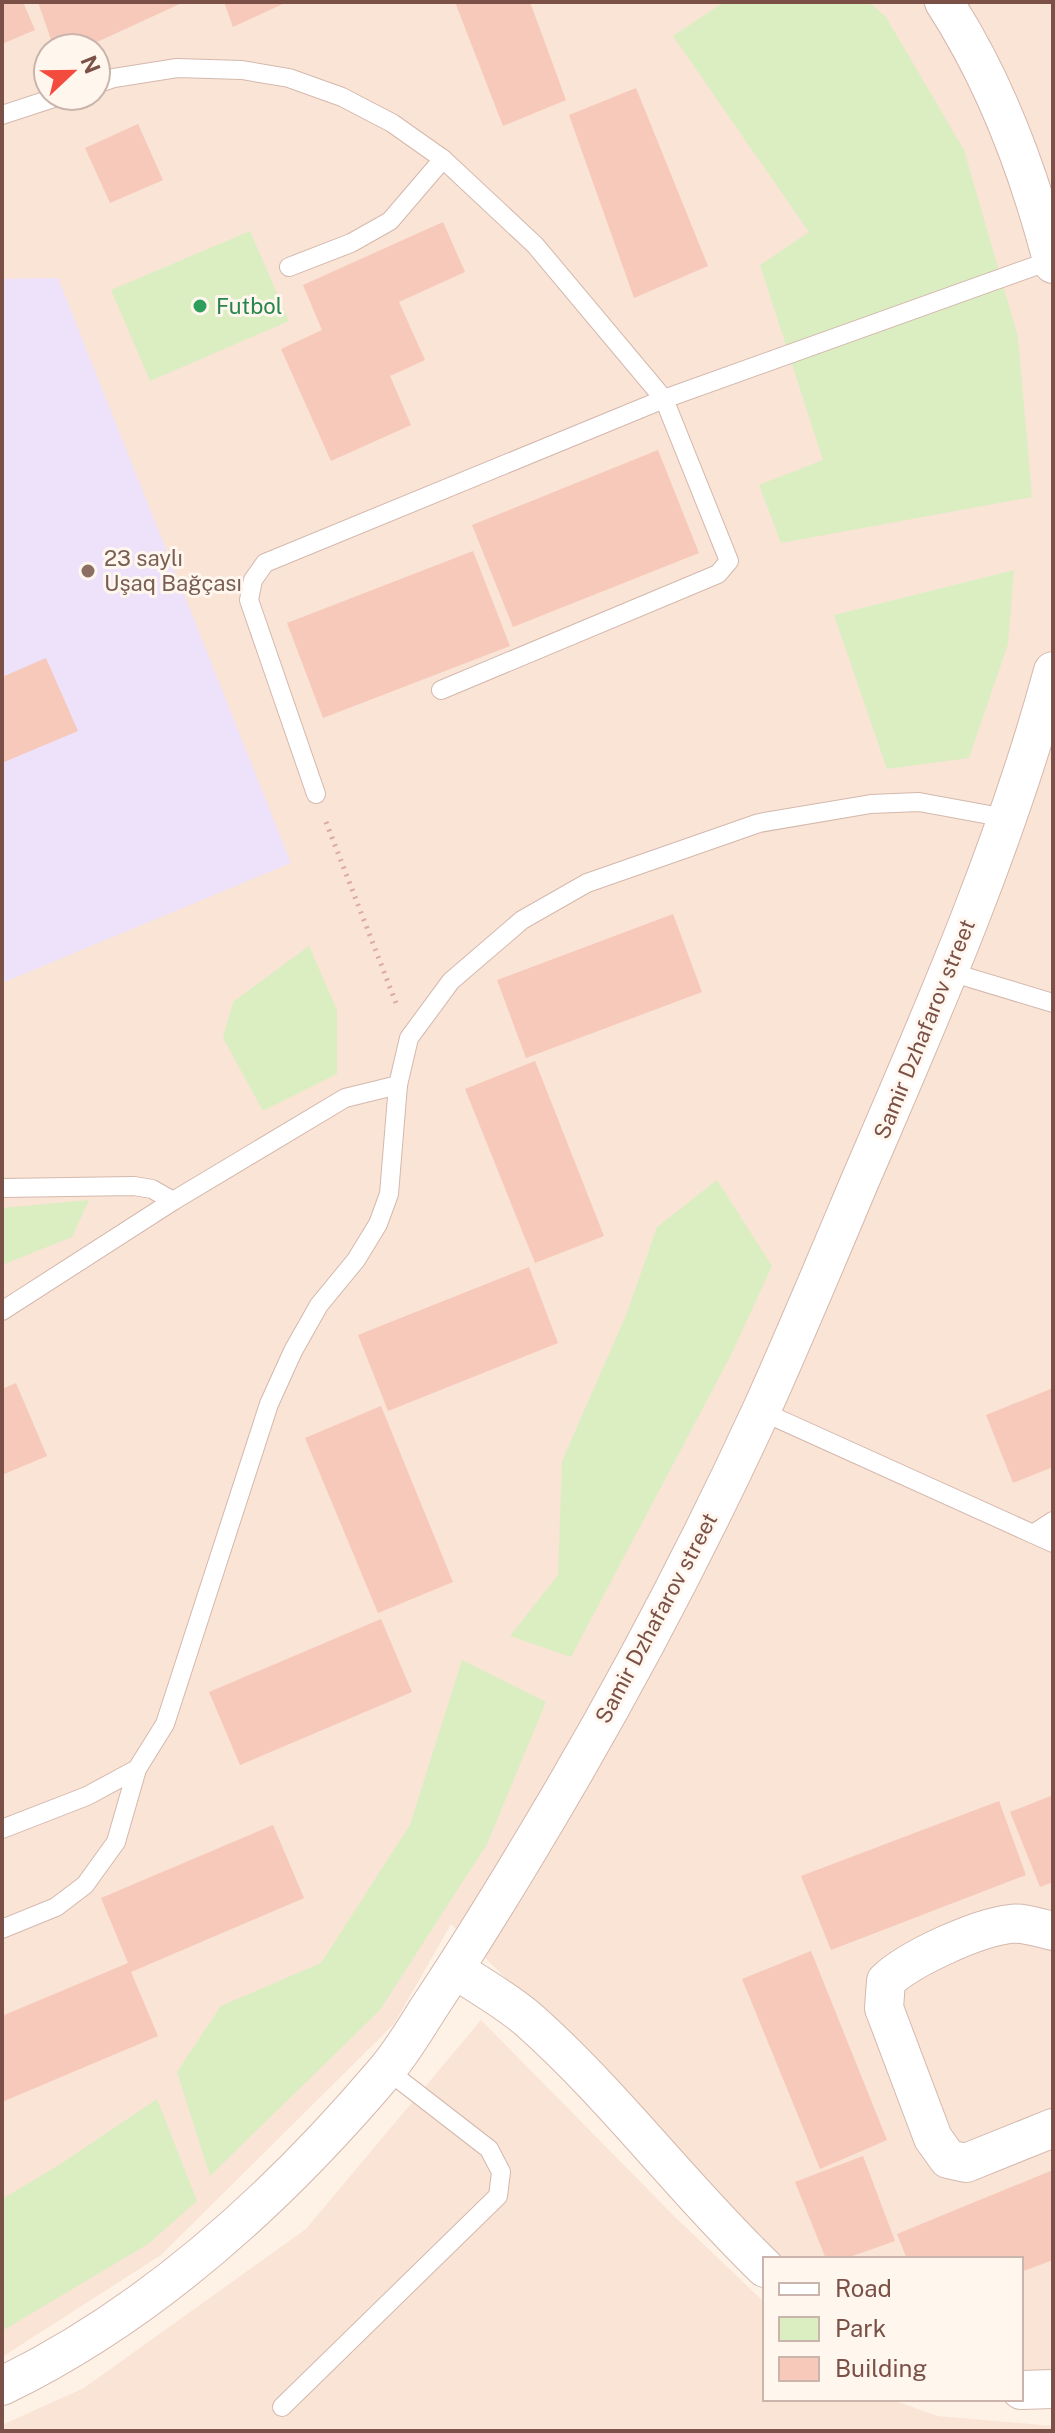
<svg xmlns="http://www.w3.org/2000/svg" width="1055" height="2433" viewBox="0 0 1055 2433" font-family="'Public Sans',sans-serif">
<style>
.residential{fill:#f9e4d6;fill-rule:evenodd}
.education{fill:#eee2fb}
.green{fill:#dbeec2}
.building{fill:#f7c9ba}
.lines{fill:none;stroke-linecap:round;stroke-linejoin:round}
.lane-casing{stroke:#d4b8ad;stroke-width:20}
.street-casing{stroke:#d4b8ad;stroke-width:40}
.path{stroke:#dcab9d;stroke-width:5;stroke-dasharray:2 6;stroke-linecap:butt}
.lane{stroke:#fff;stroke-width:18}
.street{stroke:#fff;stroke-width:38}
.leisure-dot{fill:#2e9e5b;stroke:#fff6ee;stroke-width:3}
.education-dot{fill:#8d6e63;stroke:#fff6ee;stroke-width:3}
.labels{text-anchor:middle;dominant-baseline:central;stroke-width:6;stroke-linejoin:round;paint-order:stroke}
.leisure-label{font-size:22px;fill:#27864d;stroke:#fff6ee;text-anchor:start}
.education-label{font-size:22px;fill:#785e54;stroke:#fff6ee;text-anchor:start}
.street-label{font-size:22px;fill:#7b5147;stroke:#fff6ee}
</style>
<rect width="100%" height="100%" fill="#fef1e6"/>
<g class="residential">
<path d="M2,2H1053V2376L1021,2378V2259H771L521,1993L451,1924L394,2024L161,2255L2,2357ZM48,48H96V96H48Z"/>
<polygon points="481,2020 675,2217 765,2303 765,2399 890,2399 937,2416 1053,2426 1053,2431 2,2431 2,2425 84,2388 306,2229"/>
</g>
<polygon class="education" points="58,278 291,863 2,983 2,279"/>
<g class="green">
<polygon points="724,2 869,2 886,17 964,150 1018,337 1032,497 781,543 759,485 823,460 760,265 809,232 673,36"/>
<polygon points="250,231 289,321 150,381 111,290"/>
<polygon points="1014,570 1008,644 969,758 887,769 834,615"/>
<polygon points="309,946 337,1010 337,1074 263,1111 223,1038 233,1002"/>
<polygon points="717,1180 772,1266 731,1355 571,1657 510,1636 558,1575 562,1461 627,1313 657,1227"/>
<polygon points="89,1200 72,1237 2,1265 2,1208"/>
<polygon points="462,1660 546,1702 487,1844 380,2010 210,2176 177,2072 221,2006 321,1963 410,1825"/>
<polygon points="157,2099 197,2201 148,2244 2,2331 2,2199 59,2165"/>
</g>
<g class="building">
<polygon points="2,2 23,2 35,30 2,44"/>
<polygon points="38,2 184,2 84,48 54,48"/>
<polygon points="224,2 287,2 233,27"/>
<polygon points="455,2 530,2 566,100 503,126"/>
<polygon points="636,88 708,266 634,298 569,115"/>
<polygon points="138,124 163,180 110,203 85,148"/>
<polygon points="443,222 465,272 399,302 425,360 390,376 411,425 331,461 281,349 322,330 303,285"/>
<polygon points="658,450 699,553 513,627 472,525"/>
<polygon points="473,551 510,646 323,718 287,623"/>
<polygon points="46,658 78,731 2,763 2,677"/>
<polygon points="673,914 702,992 526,1058 497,980"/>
<polygon points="535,1061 604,1236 535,1263 465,1089"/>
<polygon points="529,1267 558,1343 388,1411 358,1335"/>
<polygon points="16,1383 47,1456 2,1475 2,1389"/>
<polygon points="1053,1388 1053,1467 1013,1483 986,1415"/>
<polygon points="381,1406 453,1582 378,1613 305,1438"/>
<polygon points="381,1619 412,1692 240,1765 209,1692"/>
<polygon points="1053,1795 1053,1882 1040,1887 1010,1812"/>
<polygon points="999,1801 1026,1875 831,1950 801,1876"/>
<polygon points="273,1825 304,1898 131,1972 158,2036 2,2102 2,2016 128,1963 101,1898"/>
<polygon points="811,1951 887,2140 820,2169 742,1979"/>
<polygon points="863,2156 895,2241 844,2259 826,2259 795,2182"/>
<polygon points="1053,2170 1053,2260 1021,2272 1021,2259 907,2259 897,2234"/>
</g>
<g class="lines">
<defs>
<g id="lane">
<polyline points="96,84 114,78 177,68 242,70 289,78 342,97 392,123 443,159 535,245 664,399 729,561 718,574 441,690"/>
<polyline points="2,115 60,96"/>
<polyline points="289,267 351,243 390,221 443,159"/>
<polyline points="316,794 249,600 253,580 265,563 664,399 1052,260"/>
<polyline points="950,972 1053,1003"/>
<polyline points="2,1188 134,1186 152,1189 173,1201"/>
<polyline points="2,1311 173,1201 345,1098 398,1085"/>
<polyline points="761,1411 1053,1543"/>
<polyline points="1033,1534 1053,1521"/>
<polyline points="2,1829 87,1796 137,1769 165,1724 269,1404 293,1351 319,1305 356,1260 378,1224 389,1194 398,1085 409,1038 451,981 522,920 587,883 759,823 871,804 919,802 1006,818"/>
<polyline points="2,1929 56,1907 85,1885 116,1842 137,1769"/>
<polyline points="282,2407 498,2196 501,2172 489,2149 387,2070"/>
</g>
<g id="street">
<path d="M944,2C996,82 1029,171 1053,264"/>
<path d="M1053,1931C1040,1928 1023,1922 1010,1924C977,1928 910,1958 886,1981L884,2008L933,2138L948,2159L966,2163L1053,2128"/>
<path d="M455,1969C479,1986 508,2001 530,2021C615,2097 683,2189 765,2268"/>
<path d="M2,2386C151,2314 276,2200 383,2074C401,2054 415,2029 430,2006C472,1943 511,1879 550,1813C627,1683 698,1548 761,1411C795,1336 827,1259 859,1183C931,1016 1005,848 1053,671"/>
<polyline points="1021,2390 1053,2389"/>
</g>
</defs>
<use href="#lane" class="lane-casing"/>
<use href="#street" class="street-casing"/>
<polyline class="path" points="326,822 396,1003"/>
<use href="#lane" class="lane"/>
<use href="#street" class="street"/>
</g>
<circle class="leisure-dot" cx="200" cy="306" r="8"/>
<circle class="education-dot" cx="88" cy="571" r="8"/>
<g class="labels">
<g class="leisure-label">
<text x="216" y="306">Futbol</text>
</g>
<g class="education-label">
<text x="104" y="558">23 saylı<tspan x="104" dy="25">Uşaq Bağçası</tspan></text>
</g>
<g class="street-label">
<text transform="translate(924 1029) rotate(-68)">Samir Dzhafarov street</text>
<text transform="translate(656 1618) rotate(-62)">Samir Dzhafarov street</text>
</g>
</g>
<rect width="1055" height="2433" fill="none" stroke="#7b5147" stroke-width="8"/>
<rect x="763" y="2257" width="260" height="144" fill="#fff6ee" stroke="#cab4ab" stroke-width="2"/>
<rect x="779" y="2283" width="40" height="12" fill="#ffffff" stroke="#cab4ab" stroke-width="2"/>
<text x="835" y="2297" font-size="24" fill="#7b5147">Road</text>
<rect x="779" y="2317" width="40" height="24" fill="#dbeec2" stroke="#cab4ab" stroke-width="2"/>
<text x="835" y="2337" font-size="24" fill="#7b5147">Park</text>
<rect x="779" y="2357" width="40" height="24" fill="#f7c9ba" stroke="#cab4ab" stroke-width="2"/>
<text x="835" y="2377" font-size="24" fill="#7b5147">Building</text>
<g transform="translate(72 72) rotate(68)"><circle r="38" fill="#fff6ee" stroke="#cab4ab" stroke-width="2"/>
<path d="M0-6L14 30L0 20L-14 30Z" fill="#f44b3f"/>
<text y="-12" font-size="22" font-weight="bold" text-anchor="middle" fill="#7b5147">N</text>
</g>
</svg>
